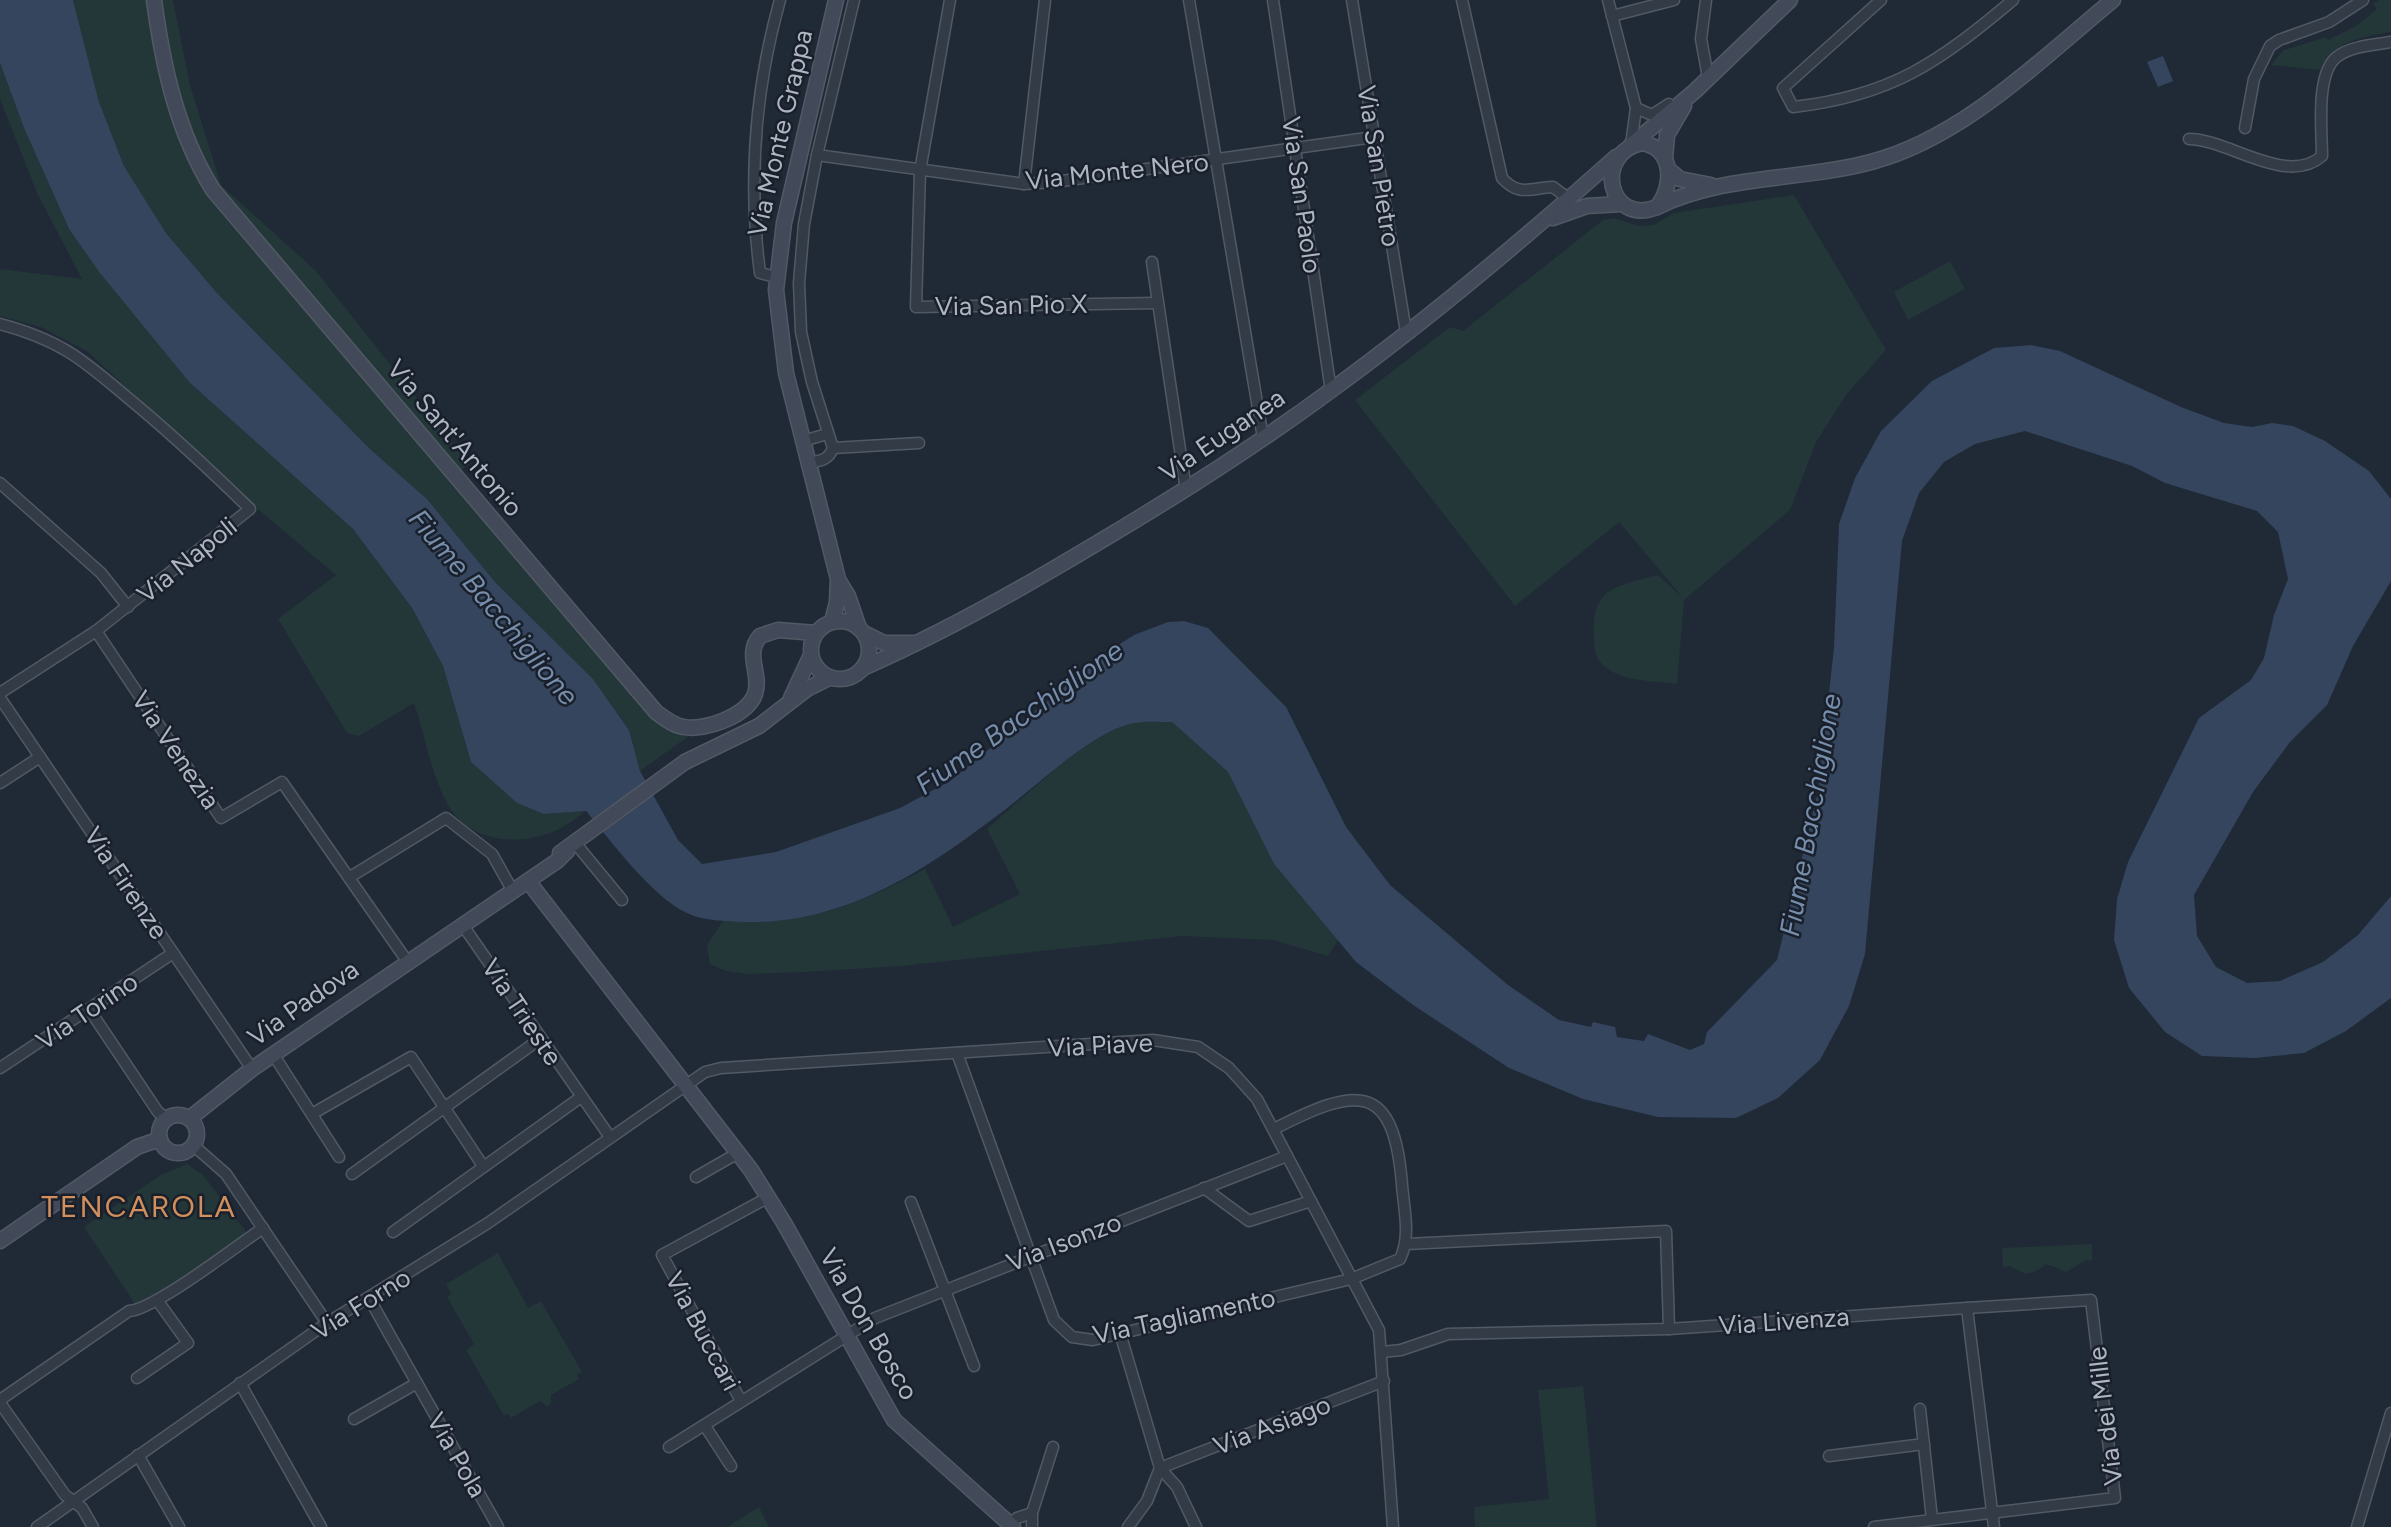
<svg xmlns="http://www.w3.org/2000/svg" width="2391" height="1527" viewBox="0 0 2391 1527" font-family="Figtree,sans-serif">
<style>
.green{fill:#233638}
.water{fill:#34455d}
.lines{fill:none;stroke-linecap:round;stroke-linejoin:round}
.street-casing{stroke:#515964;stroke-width:13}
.secondary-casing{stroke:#515964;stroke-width:17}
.street{stroke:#333b46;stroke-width:10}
.secondary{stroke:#424a59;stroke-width:14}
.labels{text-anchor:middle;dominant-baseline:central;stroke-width:5;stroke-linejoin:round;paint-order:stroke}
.street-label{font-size:26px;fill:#aeb6c3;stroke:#19202b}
.water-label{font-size:28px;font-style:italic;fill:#768dab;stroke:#19202b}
.quarter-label{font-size:30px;letter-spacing:2px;fill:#d08f5c;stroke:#19202b}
</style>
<rect width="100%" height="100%" fill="#202936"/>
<g class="green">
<polygon points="73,0 173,0 190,85 221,185 316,271 470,465 453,474 569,613 641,708 666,728 689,736 640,771 629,730 593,679 495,582 427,499 370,449 217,293 166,233 124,166 99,102"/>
<path d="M2379,0H2391V32C2361,37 2334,41 2320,70L2271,65L2284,50L2326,37L2328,40L2356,26L2377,9L2373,4Z"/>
<path d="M0,63L24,128L69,229L190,383L353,529L412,608L443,666L471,762L544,814L586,811C577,817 568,825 559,829C523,847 470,844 448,805C431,775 425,735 414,703L359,736L347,733L278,619L336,575L253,505L88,352L41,327L0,316V269L82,279L37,193L0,99Z"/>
<path d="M1794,195L1886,350L1846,395L1816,442L1790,510L1684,600L1677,684C1655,681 1622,682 1604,666C1595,659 1594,647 1594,636C1591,587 1617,586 1658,575L1683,598L1619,522L1515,606L1355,400L1450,327L1463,331L1603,220L1614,218L1639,226L1654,225L1674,213Z"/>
<polygon points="1950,261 1965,289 1908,320 1894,292"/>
<path d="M1172,722L1228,772L1274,864L1338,940L1328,956L1273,940L1182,936L901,966L806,972L747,974L726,971L710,964L707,945L723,921C811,924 849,909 925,869L953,927L1020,894L987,829C1022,799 1089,733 1133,723C1145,720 1160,722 1172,722Z"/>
<polygon points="187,1164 203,1175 250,1237 137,1307 84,1227 161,1175"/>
<path d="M2092,1244V1261L2086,1260L2066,1272C2032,1257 2054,1268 2026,1274L2009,1266L2003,1267L2002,1248Z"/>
<polygon points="498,1253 528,1308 541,1301 582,1372 577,1375 579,1379 551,1395 551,1404 547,1407 540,1401 511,1418 508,1414 504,1416 466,1350 474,1344 447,1297 451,1294 446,1284"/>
<polygon points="1583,1386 1597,1527 1475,1527 1474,1507 1549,1499 1538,1390"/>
<polygon points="759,1507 769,1527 727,1527"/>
</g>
<g class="water">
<path d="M0,0H73L99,102L124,166L166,233L217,293L370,449L427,499L495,582L593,679L629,730L640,771L678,840L702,864L776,852L900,808L950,781L1106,653L1134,635L1168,622L1184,621L1208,628L1286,707L1346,827L1390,885L1508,985L1559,1020L1591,1027L1593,1022L1615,1027L1617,1037L1644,1041L1648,1034L1690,1050L1704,1044L1707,1032L1777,960L1818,792L1834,648L1839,524L1855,478L1881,431L1932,381L1994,348L2031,345L2060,351L2181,407L2224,423L2252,427L2272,423L2293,426L2325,441L2369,471L2391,499V581L2353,646L2327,705L2290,742L2253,792L2194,895L2197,936L2216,967L2247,983L2280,981L2323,962L2358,935L2391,896V998L2346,1031L2304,1053L2255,1058L2202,1056L2165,1032L2129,988L2114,940L2117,899L2128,862L2199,718L2251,680L2264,658L2274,615L2288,579L2278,532L2257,511L2165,483L2132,466L2025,431L1975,444L1944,462L1919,493L1902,541L1865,954L1849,1006L1820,1060L1778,1098L1736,1118L1658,1117L1583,1099L1509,1068L1413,1005L1356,962L1274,864L1228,772L1172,722C1160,722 1146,721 1135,723C1097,729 1042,781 1011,805C932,866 848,925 744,922C726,921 703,921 687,913C653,898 610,840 586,811L544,814L517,803L471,762L443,666L412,608L353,529L190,383L100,273L69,229L24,128L0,63Z"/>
<polygon points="2163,56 2173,81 2158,87 2147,62"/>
</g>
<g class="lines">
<defs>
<g id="street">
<polyline points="950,0 920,171 916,307 1158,303"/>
<polyline points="1189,0 1263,438"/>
<polyline points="1273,0 1331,391"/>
<polyline points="1352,0 1406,332"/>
<path d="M1462,0L1502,178C1519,197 1530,188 1553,187L1569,199"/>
<polyline points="1608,0 1636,108 1631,145"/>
<polyline points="1706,0 1701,39 1708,77"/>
<path d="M1881,0L1783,88L1793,107C1892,96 1939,62 2013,0"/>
<polyline points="1612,16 1674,0"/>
<polyline points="1636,108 1652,115 1669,104"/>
<polyline points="2245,128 2254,79 2270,46 2279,40 2329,22 2363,0"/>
<path d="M2189,139C2228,139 2287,187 2322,156C2322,130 2315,72 2338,56C2352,46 2374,45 2391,42"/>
<polyline points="817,155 1024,184 1055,182 1374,137"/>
<polyline points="1024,184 1045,0"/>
<polyline points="1152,262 1186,490"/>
<path d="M776,277L760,273C748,181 755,89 780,0"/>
<path d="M0,324C68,342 88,365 140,408C178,440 214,474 250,509L96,631L0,693"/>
<polyline points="803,441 827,434"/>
<polyline points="833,448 919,443"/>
<path d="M808,463C820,461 829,460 833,448L812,382L801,332L799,283L804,224L817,155L854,0"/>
<polyline points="0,483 101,573 128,607"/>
<polyline points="96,631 221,818 282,782 407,961"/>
<polyline points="0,698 252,1069"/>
<polyline points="0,783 40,757"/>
<polyline points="576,844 622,900"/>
<polyline points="350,877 446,818 492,854 510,886"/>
<polyline points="464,927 610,1137"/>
<polyline points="89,1009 158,1112 167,1119"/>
<path d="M957,1053L1054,1320L1072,1337L1093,1340L1351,1279L1400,1259C1411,1236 1404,1210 1402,1185C1394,1078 1354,1088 1274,1129"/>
<polyline points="273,1054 339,1157"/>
<polyline points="0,1068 173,953"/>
<polyline points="312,1114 411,1057 483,1166"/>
<polyline points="193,1145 226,1174 327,1323"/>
<polyline points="352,1174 540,1039"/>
<polyline points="696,1177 738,1153"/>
<polyline points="1204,1188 1249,1221 1311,1201"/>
<polyline points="911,1202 974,1366"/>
<polyline points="393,1232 581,1097"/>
<polyline points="1407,1244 1666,1231 1669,1329"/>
<polyline points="369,1298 498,1527"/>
<polyline points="1120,1333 1160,1468 1177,1487 1196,1527"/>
<polyline points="1382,1352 1401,1350 1448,1334 1669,1329 1967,1308 1994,1527"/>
<polyline points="137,1378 188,1343 157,1300"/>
<polyline points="240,1383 321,1527"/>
<path d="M0,1400L129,1311C154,1310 238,1245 263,1228"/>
<polyline points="741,1401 662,1255 767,1198"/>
<polyline points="0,1403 65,1495 82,1508 93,1527"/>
<polyline points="1920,1409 1932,1519"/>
<polyline points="354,1419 417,1383"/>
<polyline points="705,1426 731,1466"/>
<polyline points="669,1447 875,1318 1287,1156"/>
<polyline points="138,1455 179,1527"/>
<polyline points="1829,1456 1924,1444"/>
<polyline points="1010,1524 1017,1518 1032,1513"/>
<polyline points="37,1527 327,1323 488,1223 705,1072 721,1068 1153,1040 1198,1047 1229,1068 1257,1099 1379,1330 1393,1527"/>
<polyline points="1032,1527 1032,1513 1053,1447"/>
<polyline points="1128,1527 1147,1501 1160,1468 1384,1381"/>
<polyline points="1874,1527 2115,1498 2091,1300 1967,1308"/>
<polyline points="2357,1527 2391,1413"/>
</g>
<g id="secondary">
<path d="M154,0C163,67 177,132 213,190L656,712C664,718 674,726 684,727C705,731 747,716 755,694C762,674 744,655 760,636L778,630L816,633"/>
<path d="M1642,143C1674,148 1674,186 1657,207C1609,227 1592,154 1642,143Z"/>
<polyline points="1631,145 1695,91 1790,0"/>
<polyline points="1665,159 1667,135 1684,106"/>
<polyline points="1668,169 1680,179 1711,185"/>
<path d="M1657,207C1724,174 1801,181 1871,162C1963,138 2041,59 2113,0"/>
<polyline points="1553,218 1587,206 1621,204"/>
<polyline points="839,581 848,596 859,628"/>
<circle cx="840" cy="650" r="29"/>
<polyline points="832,622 837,602 838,579 786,373 776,290 784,223 836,0"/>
<polyline points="864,633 884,643 914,643"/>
<path d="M863,668C929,639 992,605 1055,568C1149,513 1242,456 1330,391C1429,319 1524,239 1616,157"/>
<polyline points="791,698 811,655"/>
<polyline points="560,853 685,762 759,726 807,689 829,678"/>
<polyline points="528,881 751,1170 784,1223 894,1420 1013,1527"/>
<circle cx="178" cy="1134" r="19"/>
<polyline points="190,1118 252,1069 557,861 568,850"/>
<polyline points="0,1241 137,1147 160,1139"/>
</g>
</defs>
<use href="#street" class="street-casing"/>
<use href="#secondary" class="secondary-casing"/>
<use href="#street" class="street"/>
<use href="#secondary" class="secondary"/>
</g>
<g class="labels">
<g class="street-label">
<text transform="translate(780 133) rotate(-77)">Via Monte Grappa</text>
<text transform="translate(1379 166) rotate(81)">Via San Pietro</text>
<text transform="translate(1117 171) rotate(-6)">Via Monte Nero</text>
<text transform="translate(1302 195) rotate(82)">Via San Paolo</text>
<text transform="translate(1011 305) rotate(-1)">Via San Pio X</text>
<text transform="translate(1222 435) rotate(-34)">Via Euganea</text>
<text transform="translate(455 438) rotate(50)">Via Sant'Antonio</text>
<text transform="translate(187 560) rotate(-39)">Via Napoli</text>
<text transform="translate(176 750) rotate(56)">Via Venezia</text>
<text transform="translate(126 883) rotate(56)">Via Firenze</text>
<text transform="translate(303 1003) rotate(-35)">Via Padova</text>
<text transform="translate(87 1011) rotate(-34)">Via Torino</text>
<text transform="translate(522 1012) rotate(56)">Via Trieste</text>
<text transform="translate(1100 1045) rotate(-3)">Via Piave</text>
<text transform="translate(1064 1242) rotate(-21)">Via Isonzo</text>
<text transform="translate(361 1304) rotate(-32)">Via Forno</text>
<text transform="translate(1184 1316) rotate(-12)">Via Tagliamento</text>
<text transform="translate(1784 1321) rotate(-4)">Via Livenza</text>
<text transform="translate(869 1324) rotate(60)">Via Don Bosco</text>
<text transform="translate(703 1331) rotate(62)">Via Buccari</text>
<text transform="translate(2105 1416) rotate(-97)">Via dei Mille</text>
<text transform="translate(1272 1425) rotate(-21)">Via Asiago</text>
<text transform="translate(457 1455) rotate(60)">Via Pola</text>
</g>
<g class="water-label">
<text transform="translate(494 607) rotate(50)">Fiume Bacchiglione</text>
<text transform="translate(1019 717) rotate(-35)">Fiume Bacchiglione</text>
<text transform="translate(1810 815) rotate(-80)">Fiume Bacchiglione</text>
</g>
<g class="quarter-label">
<text x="139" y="1206">TENCAROLA</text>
</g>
</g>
</svg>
